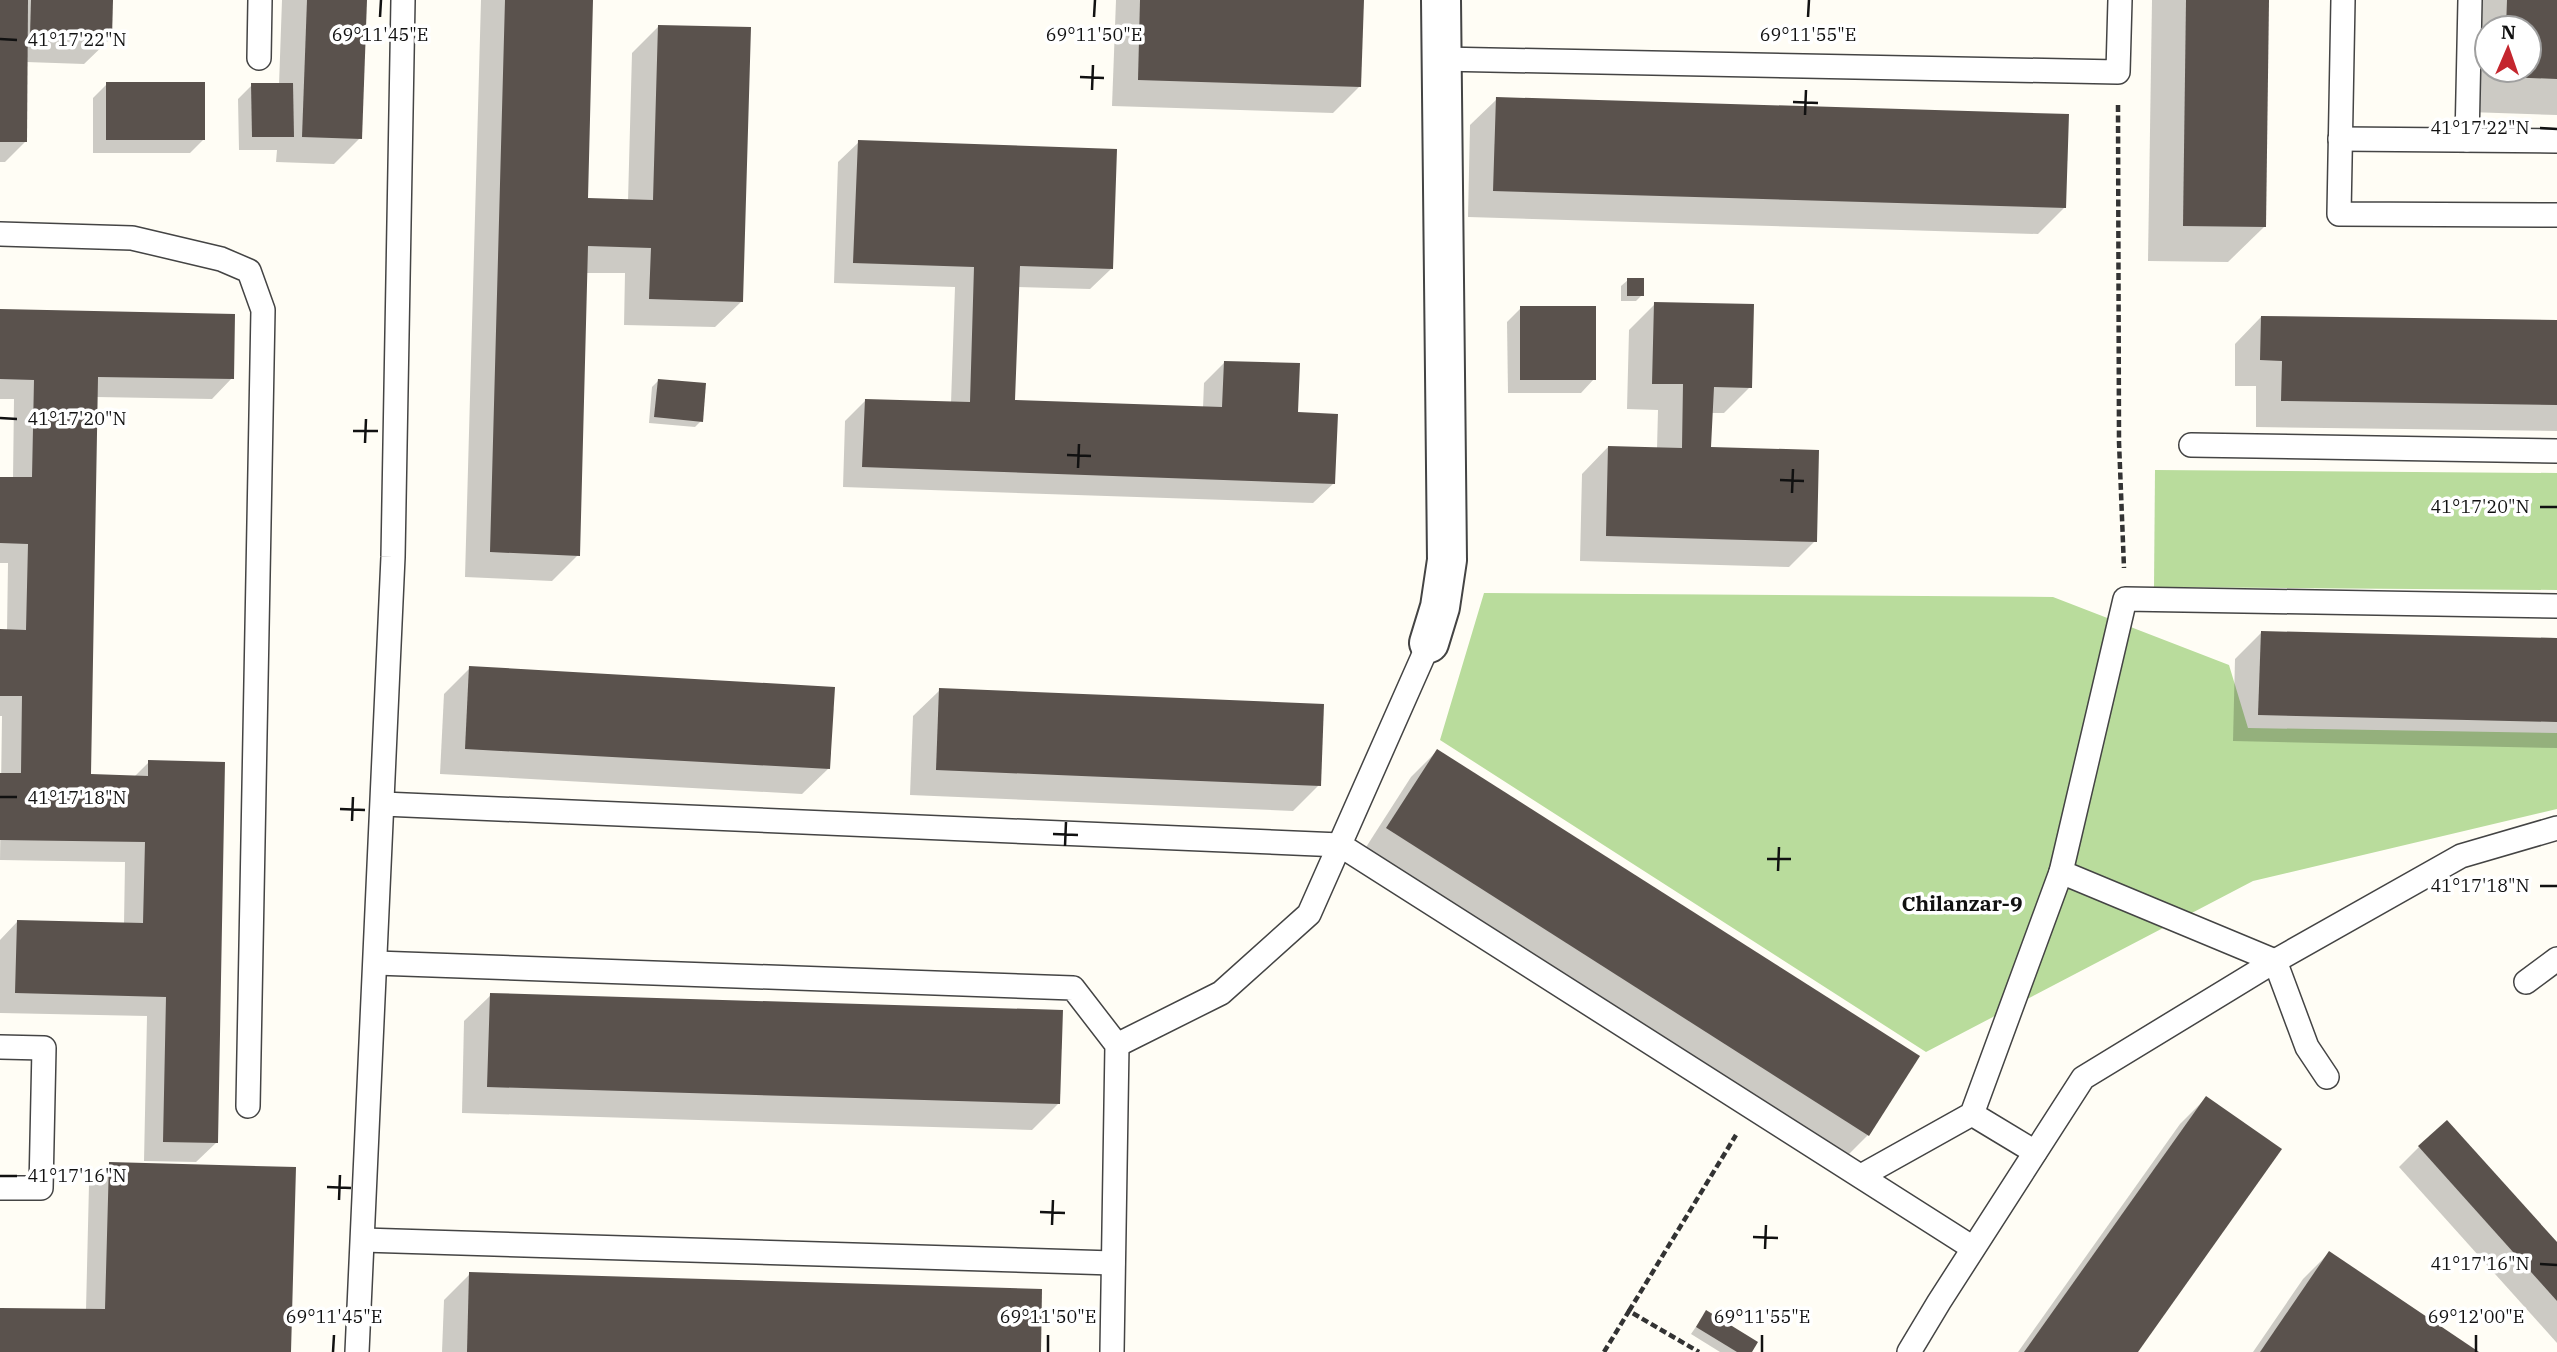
<svg xmlns="http://www.w3.org/2000/svg" width="2557" height="1352" viewBox="0 0 2557 1352" font-family="'IBM Plex Serif',serif">
<style>
.forest{fill:#b9dc9c}
.shadow{fill:#0003;fill-rule:evenodd}
.building{fill:#5a524d}
.lines{fill:none;stroke-linecap:round;stroke-linejoin:round}
.service-casing{stroke:#444;stroke-width:26}
.minor-casing{stroke:#444;stroke-width:42}
.path{stroke:#333;stroke-width:4.5;stroke-dasharray:7 3.5;stroke-linecap:butt}
.service{stroke:#fff;stroke-width:23}
.minor{stroke:#fff;stroke-width:38}
.ticks{fill:none;stroke:#111;stroke-width:2.5}
.labels{text-anchor:middle;dominant-baseline:central;stroke-width:7;stroke-linejoin:round;paint-order:stroke}
.neighbourhood-label{font-size:21px;font-weight:bold;fill:#111;stroke:#fff}
.ticks-label{font-size:18px;text-anchor:middle;fill:#111;stroke:#fff;stroke-width:7;stroke-linejoin:round;paint-order:stroke}
</style>
<rect width="100%" height="100%" fill="#fffdf5"/>
<g class="forest">
<polygon points="2155,470 2557,473 2557,590 2154,587"/>
<polygon points="1484,593 2053,597 2229,665 2248,728 2557,733 2557,809 2253,881 1926,1052 1440,740"/>
</g>
<g class="shadow">
<polygon points="0,0 112,0 111,38 84,64 26,62 25,142 5,162 0,162"/>
<polygon points="282,0 365,0 360,138 334,164 276,162 277,150 239,150 238,99 252,85 279,85"/>
<polygon points="481,0 592,0 586,200 628,201 632,53 659,26 742,301 715,327 624,325 625,273 585,273 578,555 552,581 465,577"/>
<polygon points="1116,0 1362,0 1359,87 1333,113 1112,106"/>
<polygon points="2152,0 2267,0 2264,227 2228,262 2148,261"/>
<path d="M2473,0H2557V115L2469,112ZM2487,28H2529V70H2487Z"/>
<polygon points="107,84 204,139 190,153 93,153 93,98"/>
<polygon points="1497,99 2065,207 2038,234 1468,217 1470,125"/>
<polygon points="859,142 1111,269 1090,289 1017,287 1013,401 1203,408 1204,383 1225,362 1296,414 1334,483 1313,503 843,487 845,421 866,400 951,403 955,287 834,283 838,162"/>
<polygon points="1628,280 1642,295 1636,301 1621,301 1621,286"/>
<polygon points="1655,304 1750,387 1724,413 1711,413 1710,449 1815,541 1789,567 1580,561 1582,474 1608,447 1657,449 1658,410 1627,409 1629,330"/>
<polygon points="1521,308 1594,379 1581,393 1508,393 1507,322"/>
<polygon points="0,311 232,378 212,399 96,397 89,776 134,777 149,762 217,1142 196,1162 144,1161 147,1016 0,1013 0,940 17,922 124,924 125,862 0,860 2,716 0,716 0,631 7,631 8,563 0,563 0,478 13,479 14,399 0,399"/>
<polygon points="2261,317 2557,322 2557,431 2256,427 2256,386 2235,386 2235,344"/>
<polygon points="658,381 701,421 695,427 649,423 652,387"/>
<polygon points="2262,632 2557,639 2557,748 2233,741 2235,659"/>
<polygon points="470,668 829,768 802,794 440,774 444,694"/>
<polygon points="940,690 1319,785 1293,811 910,795 913,716"/>
<polygon points="1437,751 1868,1135 1842,1161 1361,855 1411,777"/>
<polygon points="491,995 1059,1103 1032,1130 462,1113 464,1021"/>
<polygon points="2206,1098 2136,1352 2018,1352 2180,1124"/>
<polygon points="2419,1147 2557,1244 2557,1343 2399,1167"/>
<polygon points="110,1164 289,1352 0,1352 0,1310 86,1310 89,1184"/>
<polygon points="2329,1253 2475,1352 2253,1352 2303,1279"/>
<polygon points="470,1274 1039,1352 442,1352 444,1300"/>
<polygon points="1706,1312 1749,1352 1720,1352 1691,1334"/>
</g>
<g class="building">
<polygon points="0,0 28,0 27,142 0,142"/>
<polygon points="31,0 113,0 112,38 30,36"/>
<polygon points="307,0 367,0 362,139 302,137"/>
<polygon points="505,0 593,0 588,198 653,200 658,25 751,27 743,302 649,299 651,248 588,246 580,556 490,552"/>
<polygon points="1140,0 1364,0 1361,87 1138,80"/>
<polygon points="2186,0 2269,0 2266,227 2183,226"/>
<polygon points="2507,0 2557,0 2557,79 2504,77 2504,70 2529,70 2529,28 2506,28"/>
<rect x="106" y="82" width="99" height="58"/>
<polygon points="251,83 293,83 294,137 252,137"/>
<polygon points="1496,97 2069,114 2066,208 1493,191"/>
<polygon points="858,140 1117,149 1113,269 1020,266 1015,400 1222,407 1224,361 1300,363 1298,412 1338,414 1335,484 862,467 865,399 970,402 974,267 853,263"/>
<rect x="1627" y="278" width="17" height="18"/>
<polygon points="1654,302 1754,304 1752,388 1714,387 1711,447 1819,450 1817,542 1606,536 1608,446 1682,448 1683,384 1652,384"/>
<rect x="1520" y="306" width="76" height="74"/>
<polygon points="0,309 235,314 234,379 98,377 91,774 148,776 148,760 225,762 218,1143 163,1142 166,997 15,993 17,920 143,923 145,842 0,840 0,773 21,773 22,696 0,696 0,629 26,630 28,544 0,543 0,477 32,477 34,380 0,379"/>
<polygon points="2261,316 2557,320 2557,405 2281,401 2282,361 2260,360"/>
<polygon points="658,379 706,383 703,422 654,417"/>
<polygon points="2261,631 2557,638 2557,722 2258,715"/>
<polygon points="469,666 835,687 830,769 465,749"/>
<polygon points="939,688 1324,704 1321,786 936,770"/>
<polygon points="1437,749 1920,1056 1869,1136 1386,828"/>
<polygon points="490,993 1063,1010 1060,1104 487,1087"/>
<polygon points="2206,1096 2282,1149 2138,1352 2024,1352"/>
<polygon points="2447,1120 2557,1242 2557,1301 2418,1146"/>
<polygon points="109,1162 296,1167 291,1352 0,1352 0,1308 105,1309"/>
<polygon points="2329,1251 2479,1352 2260,1352"/>
<polygon points="469,1272 1042,1289 1041,1352 467,1352"/>
<polygon points="1706,1310 1758,1342 1752,1352 1737,1352 1696,1327"/>
</g>
<g class="lines">
<defs>
<g id="service">
<polyline points="2343,0 2339,214 2557,215"/>
<polyline points="259,58 260,0"/>
<polyline points="1441,59 2118,72 2120,0"/>
<polyline points="2340,139 2557,141"/>
<polyline points="2467,140 2470,0"/>
<polyline points="0,234 132,238 221,259 249,271 263,310 248,1106"/>
<polyline points="2191,445 2557,451"/>
<polyline points="383,804 1340,845 1973,1248"/>
<polyline points="376,963 1073,988 1117,1045 1112,1352"/>
<polyline points="2526,982 2557,959"/>
<polyline points="1117,1045 1221,993 1309,914 1429,643"/>
<polyline points="0,1047 44,1048 41,1188 0,1188"/>
<polyline points="2327,1077 2307,1047 2275,961 2061,872 2125,599 2557,606"/>
<polyline points="1972,1114 2035,1152"/>
<polyline points="1861,1176 1972,1114 2061,872"/>
<polyline points="363,1240 1113,1263"/>
<polyline points="357,1352 393,557 403,0"/>
<polyline points="1909,1352 1939,1302 2083,1078 2275,961 2461,856 2557,828"/>
</g>
<polyline id="minor" points="1429,643 1440,607 1447,560 1441,0"/>
</defs>
<use href="#service" class="service-casing"/>
<use href="#minor" class="minor-casing"/>
<g class="path">
<polyline points="2118,105 2119,442 2124,568"/>
<polyline points="1629,1311 1736,1135"/>
<polyline points="1604,1352 1629,1311 1699,1352"/>
</g>
<use href="#service" class="service"/>
<use href="#minor" class="minor"/>
</g>
<path class="ticks" d="M380,17L381,0M1094,17L1095,0M1808,17L1809,0M0,39L17,40M1080,77L1104,78M1092,90L1093,65M1793,102L1818,103M1805,115L1806,90M2540,128L2557,129M0,418L17,419M353,431H378M365,443L366,419M1067,455L1091,456M1078,468L1079,444M1780,480L1804,481M1792,493L1793,469M2540,507H2557M0,797H17M340,809L365,810M352,821L353,797M1053,834L1078,835M1065,846L1066,822M1767,859H1791M1778,871L1779,847M2540,886H2557M0,1176H17M327,1187L351,1188M339,1200L340,1175M1040,1212L1065,1213M1052,1225L1053,1200M1753,1237L1778,1238M1765,1249L1766,1225M2540,1264L2557,1265M333,1352L334,1335M1048,1352V1335M1762,1352V1335M2476,1352V1335"/>
<g class="labels">
<g class="neighbourhood-label">
<text x="1962" y="903">Chilanzar-9</text>
</g>
</g>
<g class="ticks-label">
<text x="380" y="41">69°11'45"E</text>
<text x="1094" y="41">69°11'50"E</text>
<text x="1808" y="41">69°11'55"E</text>
<text x="77" y="46">41°17'22"N</text>
<text x="2480" y="134">41°17'22"N</text>
<text x="77" y="425">41°17'20"N</text>
<text x="2480" y="513">41°17'20"N</text>
<text x="77" y="804">41°17'18"N</text>
<text x="2480" y="892">41°17'18"N</text>
<text x="77" y="1182">41°17'16"N</text>
<text x="2480" y="1270">41°17'16"N</text>
<text x="334" y="1323">69°11'45"E</text>
<text x="1048" y="1323">69°11'50"E</text>
<text x="1762" y="1323">69°11'55"E</text>
<text x="2476" y="1323">69°12'00"E</text>
</g>
<g transform="translate(2508 49) rotate(2)"><circle r="33" fill="#ffffff" stroke="#a0a0a0" stroke-width="2"/>
<path d="M0-5L12 26L0 18L-12 26Z" fill="#c4262e"/>
<text y="-10" font-size="19" font-weight="bold" text-anchor="middle" fill="#111111">N</text>
</g>
</svg>
